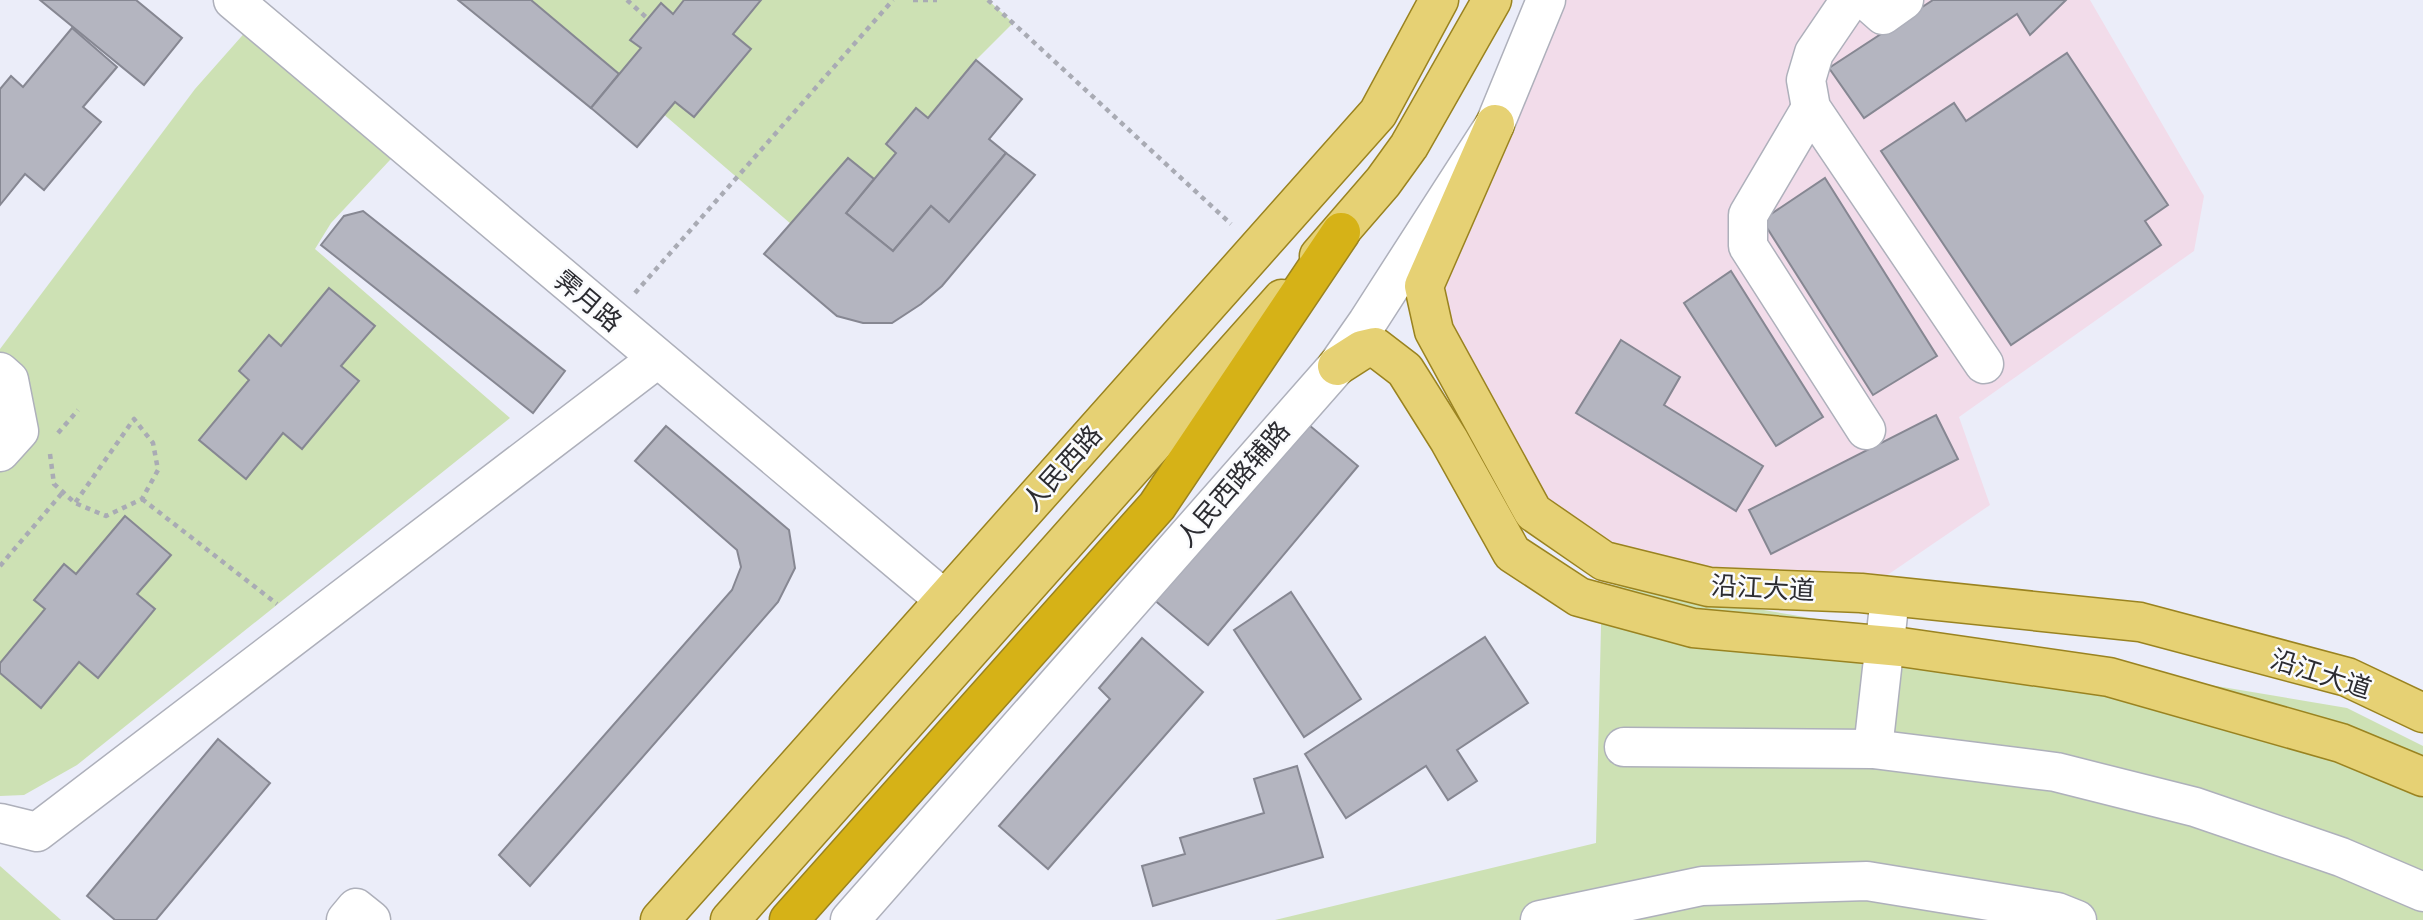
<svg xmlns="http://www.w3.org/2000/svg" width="2423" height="920" viewBox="0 0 2423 920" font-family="Cabin,'Noto Sans SC',sans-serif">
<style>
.industrial{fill:#f2dcea}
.green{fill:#cde1b4}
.building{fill:#b4b5c0;stroke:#868792;stroke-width:2}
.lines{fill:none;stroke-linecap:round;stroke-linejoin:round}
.minor-casing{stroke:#aeb0bb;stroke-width:41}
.major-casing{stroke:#9a8320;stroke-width:41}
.highway-casing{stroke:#9a8320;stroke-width:41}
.path{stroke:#a9abb4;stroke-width:4.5;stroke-dasharray:5 5;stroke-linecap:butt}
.minor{stroke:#fff;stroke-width:38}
.major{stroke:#e6d174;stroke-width:38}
.highway{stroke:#d6b217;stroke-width:38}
.labels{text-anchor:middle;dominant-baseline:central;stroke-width:5;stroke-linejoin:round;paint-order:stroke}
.street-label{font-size:26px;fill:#2c2c31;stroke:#fafbfd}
</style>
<rect width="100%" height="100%" fill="#ebedf9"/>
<polygon class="industrial" points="1546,0 2090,0 2204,196 2194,251 1959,417 1990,505 1861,593 1709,587 1533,512 1424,286"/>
<g class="green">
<polygon points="531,0 988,0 1013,23 976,60 928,118 915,108 886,144 896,153 874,179 848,158 791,224"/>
<polygon points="256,20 404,145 331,223 315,249 510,418 77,765 24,795 0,796 0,349 195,89"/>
<polygon points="1602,583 2347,708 2423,746 2423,920 1275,920 1596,843"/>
<polygon points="0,866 61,920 0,920"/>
</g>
<g class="building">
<polygon points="40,0 136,0 182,38 144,85"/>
<polygon points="458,0 531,0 619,74 591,108"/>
<polygon points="684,0 761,0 733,34 751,49 694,117 675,102 637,147 591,108 641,48 630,40 661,3 673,14"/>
<polygon points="1933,0 2066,0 2030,35 2017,14 1864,118 1829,68"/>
<polygon points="72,28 117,67 83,107 101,122 44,190 25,174 0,205 0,89 11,76 23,87"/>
<polygon points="2067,53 2168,205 2145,221 2161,245 2011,345 1881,151 1954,103 1966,121"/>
<polygon points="976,60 1022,99 989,139 1006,153 949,222 931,206 893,251 846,213 896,153 886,144 916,108 928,118"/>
<polygon points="1006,153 1035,175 942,286 921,304 892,323 863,323 837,316 764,254 848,158 874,179 846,213 893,251 931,206 949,222"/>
<polygon points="1825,178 1937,356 1873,395 1762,220"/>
<polygon points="363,211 565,371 533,413 321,245 344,216"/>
<polygon points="1731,271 1823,417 1776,446 1684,303"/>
<polygon points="329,288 375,326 341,366 359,381 302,449 283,433 246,479 199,440 249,380 239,371 269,335 281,346"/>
<polygon points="1621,340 1680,377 1664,405 1763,466 1736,511 1576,413"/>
<polygon points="1936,415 1958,459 1771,554 1749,510"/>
<polygon points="1303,420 1358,466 1208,645 1153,599"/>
<polygon points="666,426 789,530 795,568 778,602 530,886 499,855 732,590 741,567 737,550 635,461"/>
<polygon points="125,516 171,555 137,594 155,609 98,678 79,662 41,708 0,673 0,663 45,609 34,600 64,564 76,574"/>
<polygon points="1291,592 1361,699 1304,737 1234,630"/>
<polygon points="1485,637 1528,703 1457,750 1477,781 1448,800 1426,766 1346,818 1305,754"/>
<polygon points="1142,638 1203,692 1048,869 999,826 1110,699 1099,688"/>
<polygon points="218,739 270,783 156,920 115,920 87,896"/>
<polygon points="1297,766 1323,857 1153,906 1142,866 1185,854 1180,838 1264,813 1254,779"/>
</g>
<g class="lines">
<defs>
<g id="minor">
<polyline points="233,0 945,600"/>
<polyline points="1850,0 1814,53 1806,80 1811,108 1984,364"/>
<polyline points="1866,0 1883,15 1904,0"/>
<polyline points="1811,108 1748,215 1748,246 1866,430"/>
<polyline points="0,372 9,380 19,431 0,452"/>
<polyline points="1624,747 1873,749 2056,772 2195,807 2341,857 2423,892"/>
<polyline points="1873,749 1890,597"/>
<polyline points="0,823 37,832 657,359"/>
<polyline points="346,920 356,908 371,920"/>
<polyline points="850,920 1337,366 1367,323 1495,124 1546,0"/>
<polyline points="1540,920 1702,886 1867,881 2057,912 2077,920"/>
</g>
<g id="major">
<polyline points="1495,124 1424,286 1434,331 1533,512 1604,561 1709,587 1861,593 2140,622 2347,677 2423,713"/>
<polyline points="1319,256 1383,182 1409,146 1492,0"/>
<polyline points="1337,366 1362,350 1375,347 1405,370 1449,440 1512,553 1579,597 1693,628 1901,647 2109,677 2341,743 2423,777"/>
<polyline points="660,920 1378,113 1439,0"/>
<polyline points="730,920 1282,299"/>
</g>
<polyline id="highway" points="789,920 1157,506 1341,232"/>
</defs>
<use href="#minor" class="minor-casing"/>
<use href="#major" class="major-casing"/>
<use href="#highway" class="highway-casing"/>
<g class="path">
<polyline points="627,0 648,19"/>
<polyline points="913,0 937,0"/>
<polyline points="988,0 1231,224"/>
<polyline points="635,293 893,0"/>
<polyline points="58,433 78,410"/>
<polyline points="50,454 54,484 75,503 106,516 142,499 158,470 153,443 134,419 75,503"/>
<polyline points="142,499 277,604"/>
<polyline points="0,566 63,492"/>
</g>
<use href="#minor" class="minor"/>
<use href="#major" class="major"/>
<use href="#highway" class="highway"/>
</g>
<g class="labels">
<g class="street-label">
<text transform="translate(588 301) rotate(40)">霁月路</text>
<text transform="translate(1062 468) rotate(-48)">人民西路</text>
<text transform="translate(1233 484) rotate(-49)">人民西路辅路</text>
<text transform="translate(1763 588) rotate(3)">沿江大道</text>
<text transform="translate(2321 674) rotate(18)">沿江大道</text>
</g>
</g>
</svg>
